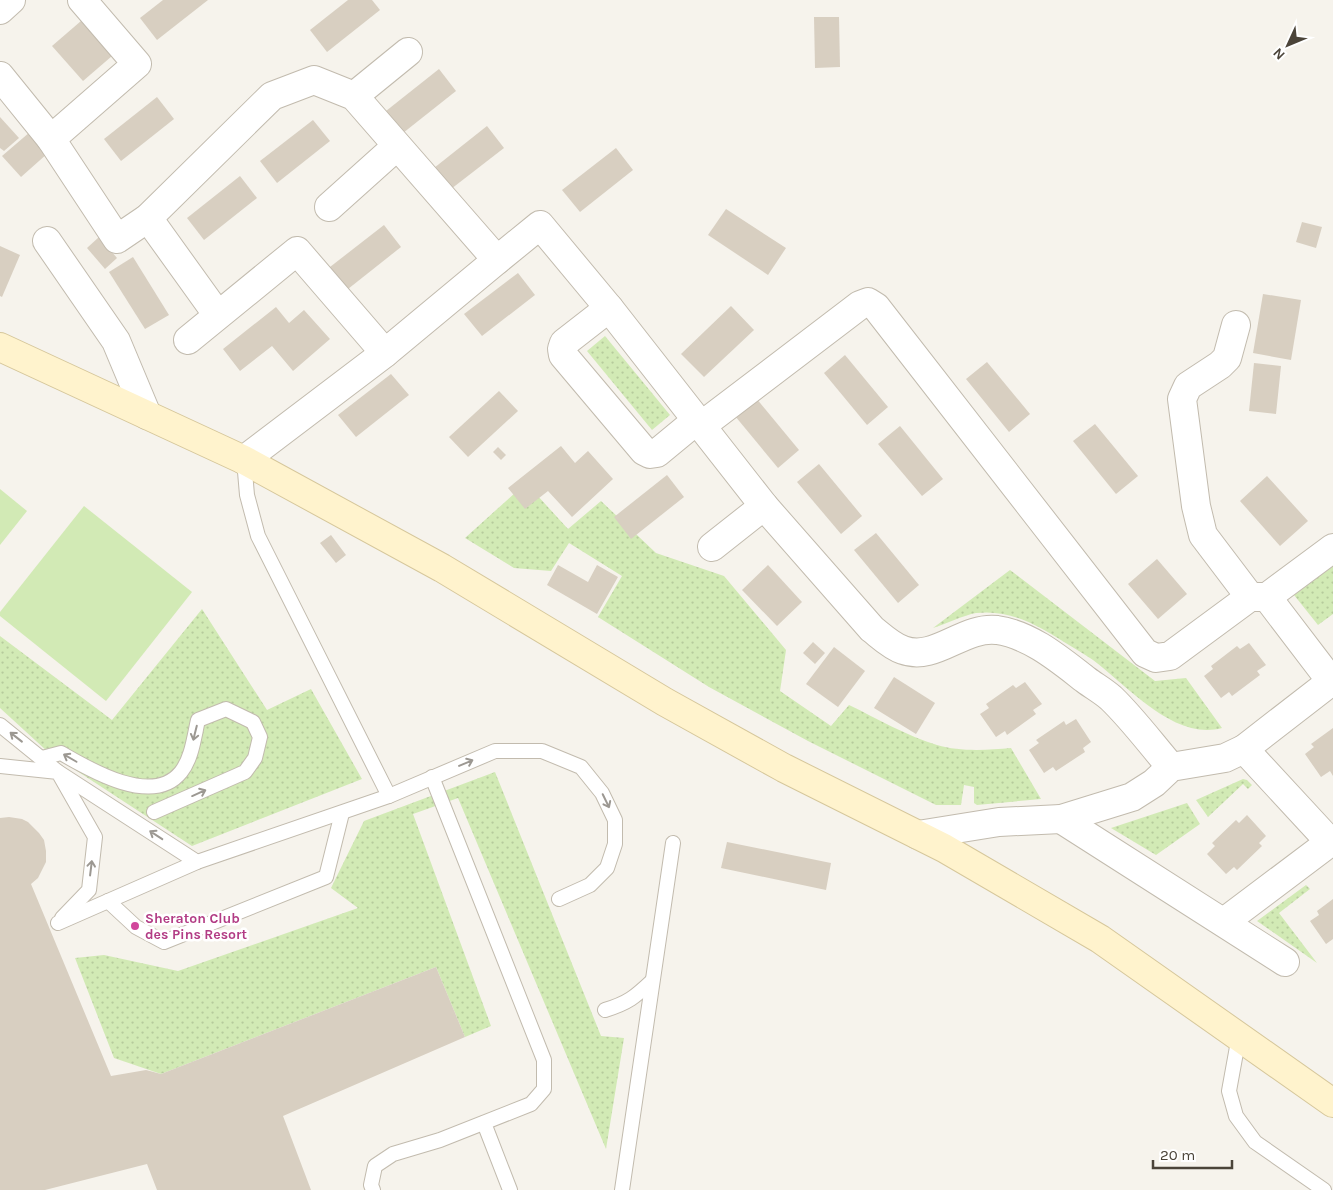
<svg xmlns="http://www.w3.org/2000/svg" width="1333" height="1190" viewBox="0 0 1333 1190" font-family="Karla,sans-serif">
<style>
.grass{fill:url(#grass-dots)}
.garden{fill:#d2eab5}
.building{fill:#d8cfc1}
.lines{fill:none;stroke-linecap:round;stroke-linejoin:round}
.lane-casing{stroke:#c2bbae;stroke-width:16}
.street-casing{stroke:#c2bbae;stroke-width:30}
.secondary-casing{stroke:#d6c79b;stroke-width:30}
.lane{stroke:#fff;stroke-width:14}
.street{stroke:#fff;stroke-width:28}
.secondary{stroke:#fff3cd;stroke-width:28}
.oneway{stroke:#9c9892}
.hotel-dot{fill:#d1479c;stroke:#fff;stroke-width:2}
.labels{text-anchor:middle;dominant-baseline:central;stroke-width:5;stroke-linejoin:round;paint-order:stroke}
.hotel-label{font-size:14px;font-weight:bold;fill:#b23c85;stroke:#fff;text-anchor:start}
</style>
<defs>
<pattern id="grass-dots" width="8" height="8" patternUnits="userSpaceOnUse" patternTransform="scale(1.25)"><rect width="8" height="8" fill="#d2eab5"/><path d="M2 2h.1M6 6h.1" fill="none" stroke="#b6ca9c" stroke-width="1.8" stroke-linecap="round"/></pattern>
</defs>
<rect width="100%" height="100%" fill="#f6f3ec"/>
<g class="grass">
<polygon points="605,336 670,415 652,430 587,351"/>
<path d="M526,483L568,529L601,501L656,553L724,576L786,650L780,691L831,726L849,705C878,719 907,736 937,745C960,752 988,750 1011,748L1041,799L977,805L974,803V787L964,785L961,805H936L808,741L709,687L598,617L622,576L569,543L551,571L514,568L465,538Z"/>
<polygon points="1333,566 1333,614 1318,625 1294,595"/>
<path d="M1010,570L1155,681L1186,678L1222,728C1174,741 1129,687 1093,660C1084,654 1074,648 1064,642C1037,625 1010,609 976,613C964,615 946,624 933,628Z"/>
<polygon points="202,609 267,710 311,689 362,779 192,846 48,752 0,708 0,636 112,720"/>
<polygon points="495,772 601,1036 624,1038 606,1149 458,798 413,814 491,1026 465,1037 436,967 161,1074 114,1058 75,958 104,955 178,971 358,908 331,888 364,821"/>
<polygon points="1243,779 1247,780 1252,785 1248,789 1243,784 1208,817 1196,800"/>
<polygon points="1187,803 1200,824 1156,855 1111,828"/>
<polygon points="1306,885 1310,889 1279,913 1317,963 1257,921"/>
</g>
<g class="garden">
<polygon points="0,489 27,511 0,545"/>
<polygon points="84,506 192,592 106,701 0,616 0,612"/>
</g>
<g class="building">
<polygon points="163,0 208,0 157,40 140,18"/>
<polygon points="348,0 372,0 380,10 327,52 310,30"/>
<polygon points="814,17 839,17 840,67 815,68"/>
<polygon points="81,21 112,56 83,81 52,46"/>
<polygon points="439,69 456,91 403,133 386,111"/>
<polygon points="157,97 174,119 121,161 104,139"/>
<polygon points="0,117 19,138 4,151 0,148"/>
<polygon points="313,120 330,141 277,183 260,161"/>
<polygon points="487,126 504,148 451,189 434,168"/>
<polygon points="30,132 48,153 21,177 2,156"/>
<polygon points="616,148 633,170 580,212 562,190"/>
<polygon points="240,176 257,198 204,240 187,218"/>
<polygon points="726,209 786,248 768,275 708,235"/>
<polygon points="1302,222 1322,227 1316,248 1296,242"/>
<polygon points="384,225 401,247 348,289 330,267"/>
<polygon points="99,237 117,258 105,269 87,248"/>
<polygon points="0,246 20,255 2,297 0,296"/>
<polygon points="133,257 169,315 145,329 109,272"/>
<polygon points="518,273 535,295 482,336 464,314"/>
<polygon points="1263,294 1301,300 1291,360 1253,353"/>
<polygon points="731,306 754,330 704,377 681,354"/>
<polygon points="276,307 289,323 304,310 330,339 293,371 272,346 240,371 223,349"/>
<polygon points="845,355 888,407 867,425 824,373"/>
<polygon points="987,362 1030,414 1009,432 966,379"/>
<polygon points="1254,363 1281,366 1276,414 1249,411"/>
<polygon points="391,374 409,395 356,437 338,415"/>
<polygon points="499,391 518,411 468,457 449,437"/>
<polygon points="756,398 799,450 778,468 735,416"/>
<polygon points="1095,424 1138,476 1116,494 1073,441"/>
<polygon points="900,426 943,479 922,496 878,444"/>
<polygon points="561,446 575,463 588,451 613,479 572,517 548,491 525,509 508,488"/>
<polygon points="498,447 506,455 501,460 493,452"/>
<polygon points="819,464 862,516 841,534 797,482"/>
<polygon points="667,475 684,497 631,539 614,517"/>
<polygon points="1267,476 1308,521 1280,546 1240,501"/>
<polygon points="876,533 919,585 898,603 854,550"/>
<polygon points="331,535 346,555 336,563 320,543"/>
<polygon points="1157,559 1187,594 1158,619 1128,584"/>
<polygon points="558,565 588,582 597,565 618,577 597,614 547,585"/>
<polygon points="768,565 802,602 777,626 742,590"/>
<polygon points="813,642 825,653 815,664 803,653"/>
<polygon points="1249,643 1266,665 1257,671 1260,675 1232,696 1229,692 1221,698 1204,676 1213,669 1211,666 1237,646 1240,649"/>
<polygon points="834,647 865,671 838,707 806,684"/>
<polygon points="894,677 935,703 916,734 874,708"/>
<polygon points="1025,682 1042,704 1033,710 1036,714 1007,735 1005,731 996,737 980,714 989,708 986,704 1013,685 1016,688"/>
<polygon points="1076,719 1091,742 1083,748 1085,752 1056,771 1053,767 1044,773 1029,750 1039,743 1036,740 1064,721 1066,725"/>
<polygon points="1333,728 1333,776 1330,771 1321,777 1305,754 1314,747 1311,744"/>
<polygon points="1247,815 1266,836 1259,843 1262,846 1237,870 1234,867 1226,874 1207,854 1215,846 1212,843 1236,820 1239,823"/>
<polygon points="9,817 22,819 28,822 39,833 44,840 46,851 46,862 38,878 31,884 111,1076 146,1070 161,1074 436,967 465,1037 283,1116 311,1190 157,1190 147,1164 45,1190 0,1190 0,818"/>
<polygon points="727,842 831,863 826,890 721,868"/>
<polygon points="1333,899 1333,939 1326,944 1310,921 1319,915 1317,911"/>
</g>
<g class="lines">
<defs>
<g id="lane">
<polyline points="0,725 58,772 197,862"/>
<path d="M42,758L61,753C90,770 153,807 181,772C192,758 194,737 198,720L226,709L253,722L260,737L255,758L245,772L154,812"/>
<polyline points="0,766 58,772 95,837 89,890 62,918"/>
<polyline points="389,796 495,751 542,751 581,767 602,793 615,820 615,844 607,868 590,885 559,899"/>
<polyline points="108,901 136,927 164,942 326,877 342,813"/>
<polyline points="58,923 197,862 389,796 258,536 247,495 244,460"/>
<path d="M605,1010C628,1003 635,997 652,981"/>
<polyline points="1239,1036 1229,1091 1236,1116 1255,1142 1324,1190"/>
<polyline points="484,1123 510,1190"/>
<polyline points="373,1190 371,1185 375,1166 393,1154 440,1140 531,1104 544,1089 544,1060 432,777"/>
<polyline points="622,1190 673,843"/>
</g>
<g id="street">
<polyline points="0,10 11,0"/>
<path d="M0,76L51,139L117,239L148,218L272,96L314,80L354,96L497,260L540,225L609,308L764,506L872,629C881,636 891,646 903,650C935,662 963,626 997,630C1031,635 1060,660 1086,680C1094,686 1103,691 1111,698C1132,718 1152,745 1171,767"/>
<polyline points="354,96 408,52"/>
<polyline points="51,139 137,64 82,0"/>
<polyline points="329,207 397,146"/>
<polyline points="148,218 217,314"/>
<polyline points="47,241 116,341 147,415"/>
<polyline points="609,308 564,343 562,349 563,355 644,451 650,454 657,453 697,420"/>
<polyline points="1236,325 1227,358 1220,365 1188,386 1182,399 1196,506 1203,535 1250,597"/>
<polyline points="188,340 297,251 385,353"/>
<polyline points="701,426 860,305 868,302 876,307 1145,653 1156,658 1170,656 1250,597 1267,597 1333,548"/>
<polyline points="244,460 385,353 497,260"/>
<polyline points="712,547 764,506"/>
<polyline points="1267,597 1331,681"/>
<polyline points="1244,749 1330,842"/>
<polyline points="1061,819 1285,962"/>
<polyline points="918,835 999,822 1061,819 1132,797 1154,783 1171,767 1225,758 1244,749 1333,680"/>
<polyline points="1224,922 1333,840"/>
</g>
<polyline id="secondary" points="0,347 244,460 442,568 665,702 784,768 944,848 1100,939 1333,1103"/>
</defs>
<use href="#lane" class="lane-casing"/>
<use href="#street" class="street-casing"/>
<use href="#secondary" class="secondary-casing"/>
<use href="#lane" class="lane"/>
<use href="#street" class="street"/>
<use href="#secondary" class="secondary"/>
</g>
<defs><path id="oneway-shaft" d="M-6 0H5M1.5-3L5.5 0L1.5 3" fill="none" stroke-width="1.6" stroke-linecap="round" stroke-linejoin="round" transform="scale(1.25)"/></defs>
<g class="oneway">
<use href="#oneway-shaft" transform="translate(195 733) rotate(104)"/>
<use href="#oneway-shaft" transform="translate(16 737) rotate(-142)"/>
<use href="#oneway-shaft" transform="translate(70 758) rotate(-150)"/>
<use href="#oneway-shaft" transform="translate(466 763) rotate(-23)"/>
<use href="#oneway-shaft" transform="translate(199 793) rotate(-24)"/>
<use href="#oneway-shaft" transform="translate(606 801) rotate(64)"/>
<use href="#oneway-shaft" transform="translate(156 835) rotate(-147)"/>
<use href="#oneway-shaft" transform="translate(91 868) rotate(-83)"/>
</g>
<circle class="hotel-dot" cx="135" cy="926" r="5"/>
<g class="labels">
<g class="hotel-label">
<text x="145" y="918">Sheraton Club<tspan x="145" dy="16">des Pins Resort</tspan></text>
</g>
</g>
<g transform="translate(1288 45) rotate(226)" stroke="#ffffff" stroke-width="4" paint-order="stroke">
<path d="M0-4L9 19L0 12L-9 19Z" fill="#4b4439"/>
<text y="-8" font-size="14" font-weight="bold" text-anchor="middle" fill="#4b4439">N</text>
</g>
<path d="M1153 1160v8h79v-8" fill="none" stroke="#4b4439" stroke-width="2.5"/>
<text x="1160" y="1160" font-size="15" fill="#4b4439" stroke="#ffffff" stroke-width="4" paint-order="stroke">20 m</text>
</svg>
